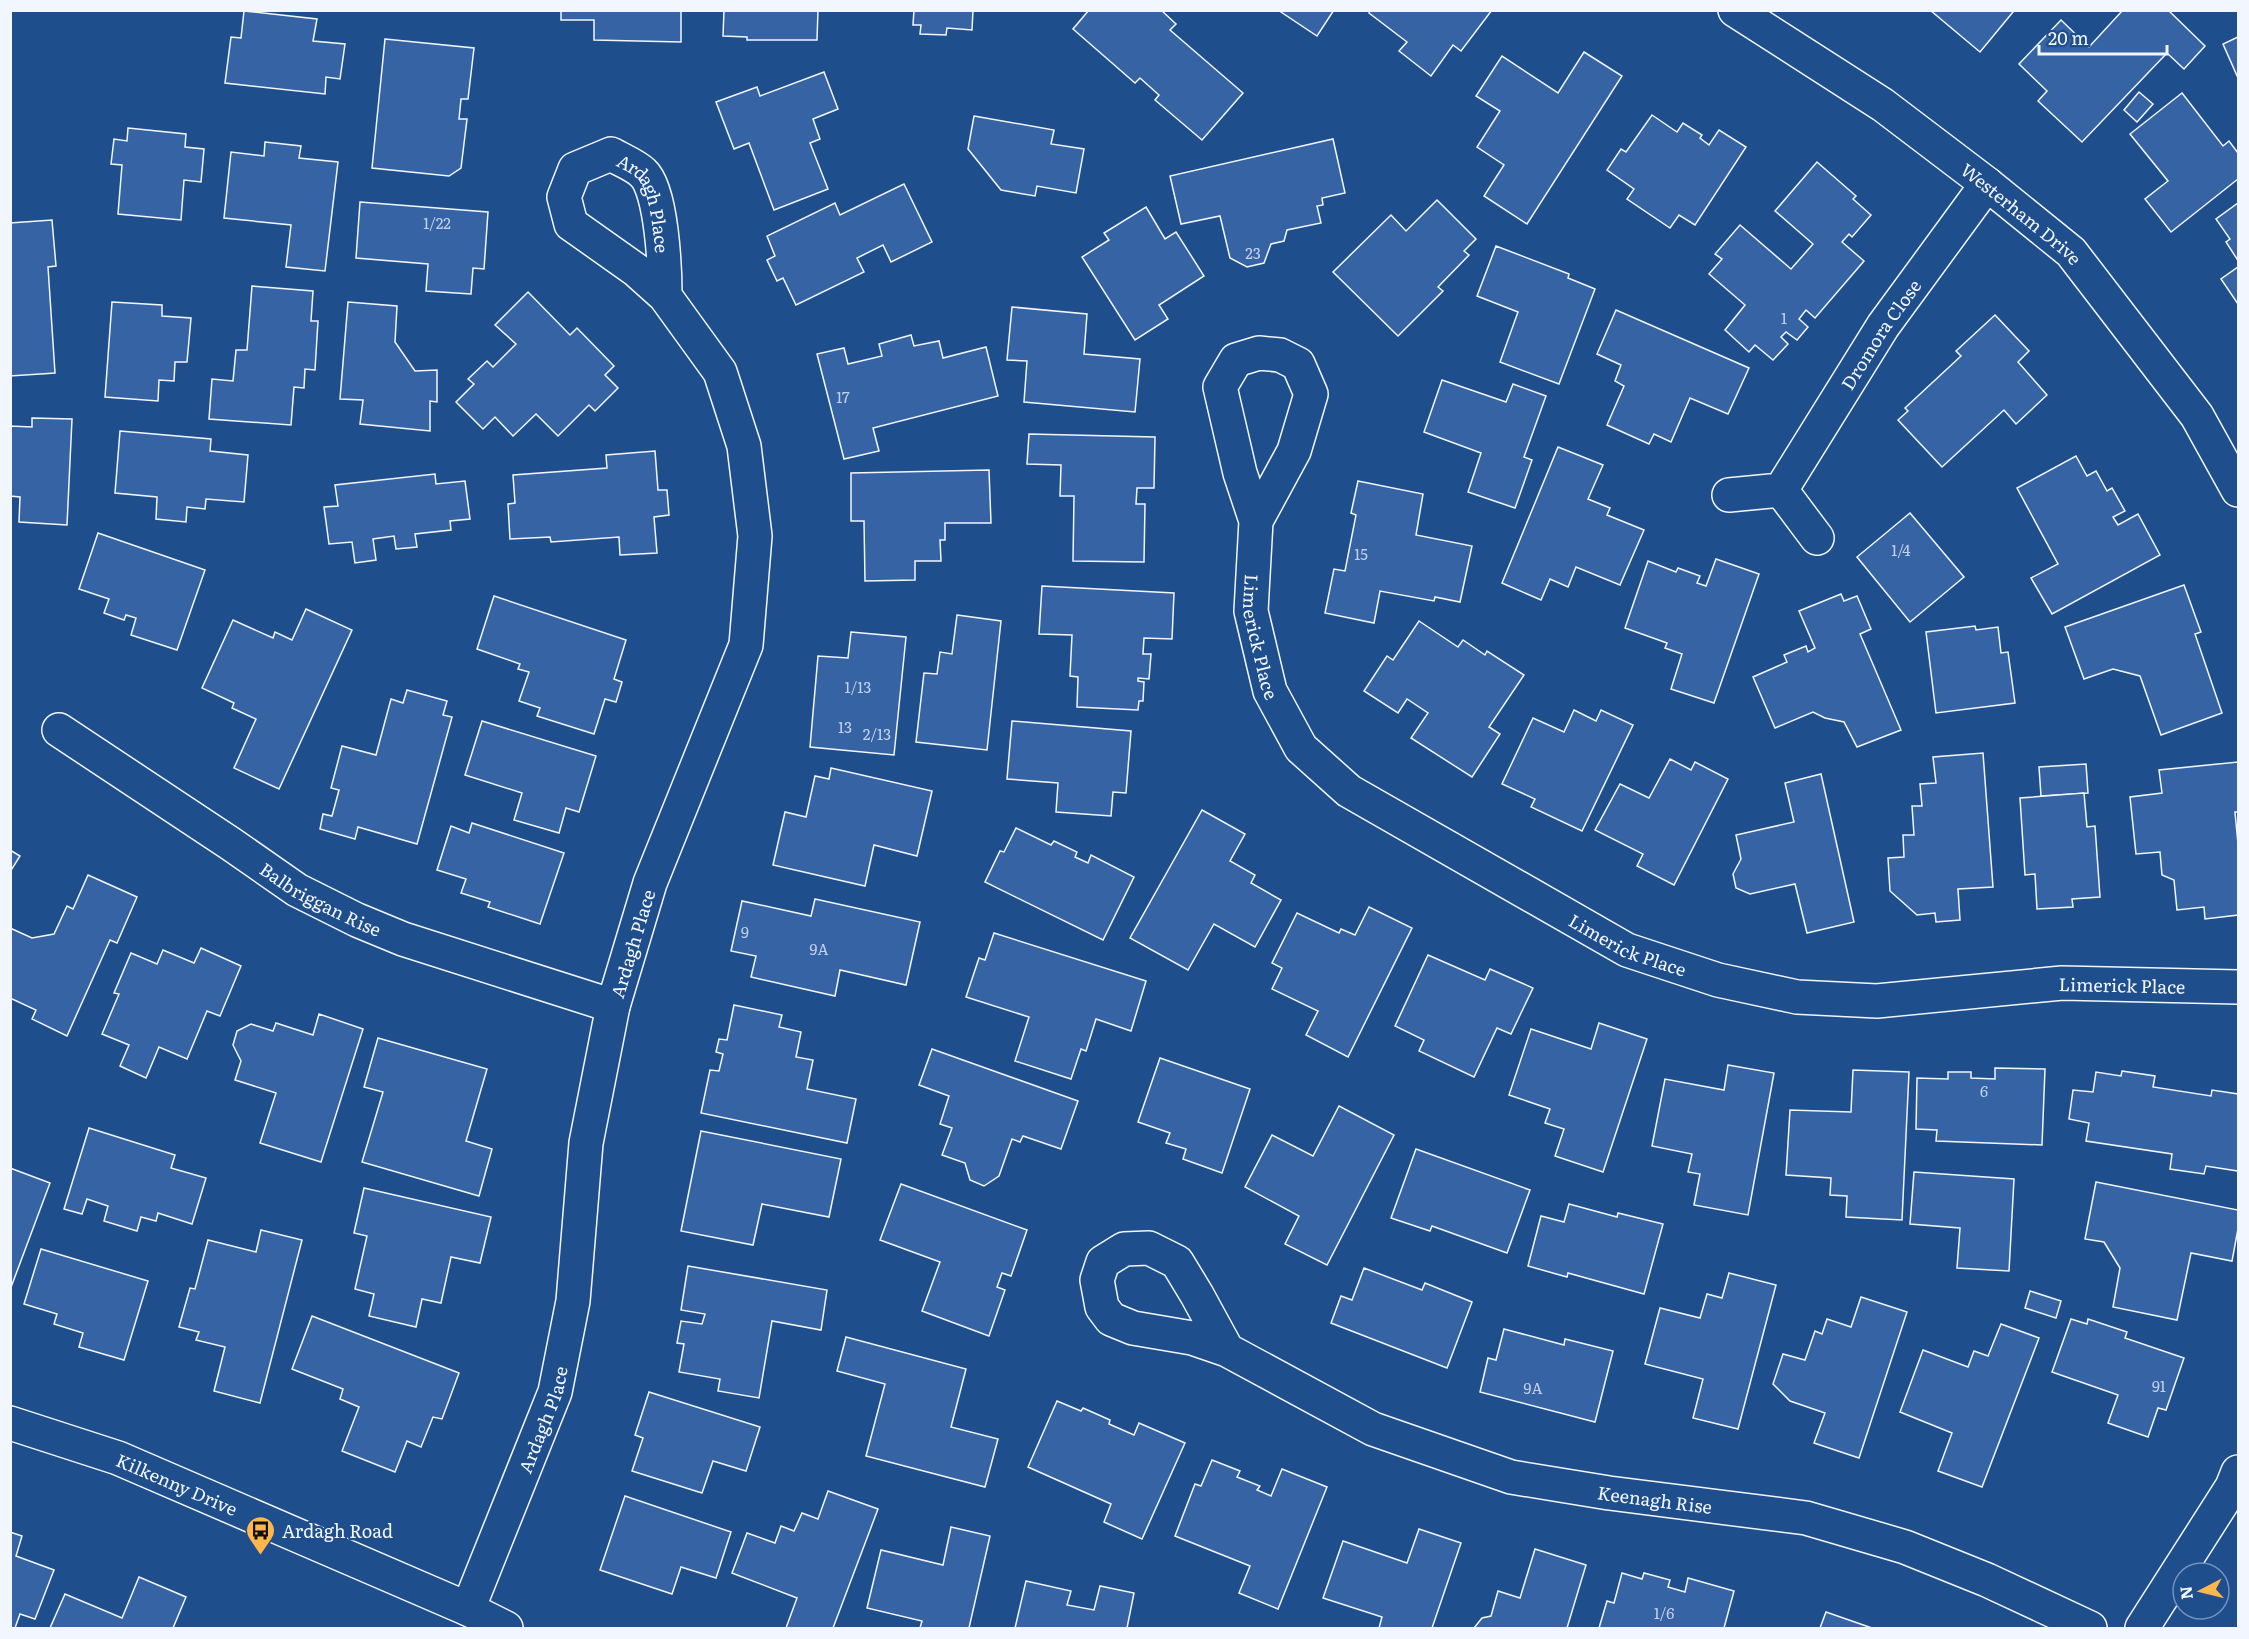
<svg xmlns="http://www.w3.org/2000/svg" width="2249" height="1639" viewBox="0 0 2249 1639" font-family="Literata,serif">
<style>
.building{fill:#3563a3;stroke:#f2f6ff;stroke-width:1.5}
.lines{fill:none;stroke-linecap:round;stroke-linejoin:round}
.minor-casing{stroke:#f2f6ff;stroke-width:36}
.minor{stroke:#1f4e8c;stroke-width:33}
.labels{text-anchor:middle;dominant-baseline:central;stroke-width:4.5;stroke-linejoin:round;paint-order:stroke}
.number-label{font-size:15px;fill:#c3d1e8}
.street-label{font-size:18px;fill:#f2f6ff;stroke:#1f4e8c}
.poi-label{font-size:18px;fill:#f2f6ff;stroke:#1f4e8c;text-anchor:start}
</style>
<rect width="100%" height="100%" fill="#1f4e8c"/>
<g class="building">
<polygon points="561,10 681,10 681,42 594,40 594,20 561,20"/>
<polygon points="724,10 818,10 817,40 747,40 747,37 723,36"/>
<polygon points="914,10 973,10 972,30 947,28 946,35 920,34 921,25 913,25"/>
<polygon points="1089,10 1161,10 1176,24 1170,30 1243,93 1202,140 1155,100 1159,95 1140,78 1135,83 1073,29"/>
<polygon points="1278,10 1334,10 1317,36"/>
<polygon points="1370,10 1492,10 1461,51 1453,45 1431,76 1399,51 1407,42 1369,13"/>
<polygon points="1930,10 2011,10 2013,12 1980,52"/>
<polygon points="2123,10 2168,10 2205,46 2184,69 2167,53 2082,142 2038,101 2047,91 2019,64 2061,20 2089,47"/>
<polygon points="244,11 317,19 313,41 345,44 340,79 326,77 325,94 225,83 231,37 241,38"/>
<polygon points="2238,37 2238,78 2223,44"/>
<polygon points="385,39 474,48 468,99 461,99 459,119 467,119 461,168 449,176 372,168"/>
<polygon points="1584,52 1622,76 1527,224 1484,196 1504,165 1477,147 1500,111 1476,96 1502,56 1558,93"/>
<polygon points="824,72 838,109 813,119 820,139 810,143 828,189 774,210 749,143 734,149 716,102 757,87 760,96"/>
<polygon points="2139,92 2153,104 2137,122 2124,110"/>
<polygon points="2182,93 2223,146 2229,141 2238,153 2238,179 2171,232 2145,199 2168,181 2130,134"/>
<polygon points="1652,115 1677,132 1683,123 1702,135 1700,138 1709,145 1719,130 1746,147 1695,225 1679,215 1670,228 1627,199 1634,189 1607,170 1621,149 1626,152"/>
<polygon points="974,116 1054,130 1051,144 1084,149 1076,193 1037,186 1035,196 1001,190 968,149"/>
<polygon points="128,128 186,134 185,147 204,149 201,182 184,180 181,220 118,214 122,165 111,164 114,139 127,141"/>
<polygon points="1333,139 1345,193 1322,198 1323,205 1317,206 1321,223 1287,230 1284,241 1271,244 1264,263 1247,267 1230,258 1220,216 1181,224 1170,176"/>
<polygon points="265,142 301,146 299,158 338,162 325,271 286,267 291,225 224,218 231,152 264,156"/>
<polygon points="1817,162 1856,196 1853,199 1871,215 1852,237 1849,234 1842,242 1864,261 1815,318 1806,310 1799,319 1808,327 1797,340 1786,332 1781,337 1788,344 1773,360 1755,345 1749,352 1725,330 1745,305 1709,274 1722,259 1715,254 1740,225 1791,269 1813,244 1775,211"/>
<polygon points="904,184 932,242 891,262 883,245 857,258 864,272 796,305 783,278 777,281 767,260 775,256 767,236 835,203 840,215"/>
<polygon points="1437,200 1476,239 1464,251 1469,255 1438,287 1443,291 1398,336 1333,272 1391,215 1406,231"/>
<polygon points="360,202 488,212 484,269 473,268 471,294 426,291 428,264 356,258"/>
<polygon points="2238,203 2238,258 2237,259 2226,242 2230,239 2216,219"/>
<polygon points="1146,207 1165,239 1176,232 1204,276 1159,305 1168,319 1135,340 1082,257 1109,240 1104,233"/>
<polygon points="52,220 56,266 48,267 55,373 10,376 10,223"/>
<polygon points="1496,246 1569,274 1568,278 1595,289 1559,384 1500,362 1518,312 1477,296"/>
<polygon points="2238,267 2238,304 2221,279"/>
<polygon points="252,286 313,291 311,321 318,321 315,370 305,369 304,388 294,387 291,425 209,419 212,379 233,381 236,350 247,350"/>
<polygon points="528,292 570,335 577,328 614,366 605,375 618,388 595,411 589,405 558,436 536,414 513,436 495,417 483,429 456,402 474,384 468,379 487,361 493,367 516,344 495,325"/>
<polygon points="112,302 162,305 162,316 191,318 187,362 175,362 174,381 159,380 158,401 105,397"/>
<polygon points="348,302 397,306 395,342 415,371 437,370 437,402 430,401 430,431 360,424 363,400 340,399"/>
<polygon points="1012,307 1087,314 1084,354 1140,359 1135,412 1024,402 1027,361 1007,360"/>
<polygon points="1616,310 1749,368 1728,414 1690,398 1671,442 1654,434 1649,444 1607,425 1624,386 1615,381 1621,365 1597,354"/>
<polygon points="1995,315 2029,351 2018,362 2047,395 2016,424 2004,410 1942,467 1898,420 1908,411 1905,408 1961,356 1956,351"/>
<polygon points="911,335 914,346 939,341 943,358 986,347 998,396 873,428 879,451 844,459 817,354 844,348 848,364 882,356 879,344"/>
<polygon points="1442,380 1506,402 1513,384 1546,396 1524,457 1532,460 1515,508 1468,492 1481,453 1424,432"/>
<polygon points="32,418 72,419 67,525 19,522 20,497 10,496 10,426 32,427"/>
<polygon points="120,431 211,439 210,451 248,455 244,502 206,499 205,509 187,507 186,522 156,519 157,497 115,493"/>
<polygon points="1029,434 1155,437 1154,488 1137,488 1136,504 1145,504 1144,562 1073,561 1074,496 1060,496 1061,465 1027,464"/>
<polygon points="1558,447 1603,465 1588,499 1610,508 1607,515 1644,530 1620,585 1576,567 1568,587 1550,579 1541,600 1502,583"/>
<polygon points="655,451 658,490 667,490 669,515 654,517 657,553 620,555 619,537 551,542 550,537 510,539 508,504 515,503 513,475 607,468 606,455"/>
<polygon points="2076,456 2087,476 2096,471 2107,491 2112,488 2125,511 2113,517 2118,525 2138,514 2160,555 2052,614 2031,578 2058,564 2017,488"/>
<polygon points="989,470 991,523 945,523 945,540 940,540 941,561 915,561 915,580 865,581 864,521 851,521 851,473"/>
<polygon points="435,474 436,484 465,481 470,519 450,521 451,530 415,534 417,547 396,549 394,536 373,539 376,560 355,563 352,542 329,544 324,507 338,506 335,485"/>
<polygon points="1358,481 1423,494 1416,535 1472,546 1460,602 1435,597 1434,601 1380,591 1374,623 1325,613 1334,569 1345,571 1356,515 1351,513"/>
<polygon points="1910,513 1964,577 1910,622 1857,557"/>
<polygon points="98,533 205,570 177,650 131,635 136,618 126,615 124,620 104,613 109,599 79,589"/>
<polygon points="1716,559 1759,574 1714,703 1671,689 1682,654 1665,648 1667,643 1625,628 1648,561 1676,572 1678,568 1700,576 1697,583 1706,586"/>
<polygon points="2184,585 2201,632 2195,634 2222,713 2161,735 2140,676 2113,669 2084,679 2065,627"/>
<polygon points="1042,586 1174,593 1172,639 1144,638 1143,654 1151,654 1149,679 1138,678 1138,681 1144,682 1143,701 1139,701 1138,710 1077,707 1078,677 1070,676 1072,635 1039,634"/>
<polygon points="1841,594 1844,601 1857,596 1871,629 1860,634 1901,730 1857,747 1844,722 1825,718 1813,712 1775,728 1753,677 1787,662 1784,655 1806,646 1808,652 1815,648 1799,611"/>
<polygon points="494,596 626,640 614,679 622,682 616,702 605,699 594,734 537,716 540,708 519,701 529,672 518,669 520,664 477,649"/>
<polygon points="306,609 352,630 279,789 234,768 256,719 232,708 234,703 202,688 233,620 273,638 275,632 292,640"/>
<polygon points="957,615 1001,621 987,750 916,742 924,673 937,674 940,652 952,654"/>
<polygon points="1419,621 1458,647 1463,640 1485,655 1487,651 1524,675 1489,727 1500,734 1472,777 1411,738 1428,713 1407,699 1398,713 1364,691 1387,656 1393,660"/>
<polygon points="1975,626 1976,630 1998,627 2001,653 2008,652 2015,703 1936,713 1926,632"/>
<polygon points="851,632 906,637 894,755 810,747 818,656 848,658"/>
<polygon points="407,690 447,701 443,715 452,717 417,844 358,827 355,839 320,829 323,814 332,816 339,790 331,788 342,746 376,755 391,699 403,703"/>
<polygon points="1574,710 1596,721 1601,710 1633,725 1582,831 1531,807 1535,799 1502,784 1533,718 1564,732"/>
<polygon points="482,721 596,756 579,812 566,808 559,833 514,820 522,793 465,775"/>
<polygon points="1012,721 1131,731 1126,793 1113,792 1111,816 1056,812 1058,783 1007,779"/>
<polygon points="1983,753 1993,887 1958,889 1960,920 1936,922 1935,913 1917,915 1890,891 1888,858 1904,857 1903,835 1914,835 1912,806 1922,806 1920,784 1936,783 1933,757"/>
<polygon points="1670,759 1691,770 1695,762 1728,779 1674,885 1637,866 1643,854 1595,830 1620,784 1649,798"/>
<polygon points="2238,762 2238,812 2235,812 2238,844 2238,915 2205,919 2204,907 2177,910 2174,880 2162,875 2160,852 2136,854 2130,797 2162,793 2159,770"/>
<polygon points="2086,764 2088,793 2041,796 2039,767"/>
<polygon points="831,768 932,791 917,856 874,845 865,886 773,865 785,812 806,817 815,776 829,779"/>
<polygon points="1821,774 1854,922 1807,933 1795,884 1750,894 1736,888 1733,874 1741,859 1736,835 1794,822 1785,783"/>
<polygon points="2084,793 2087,827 2095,826 2100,897 2072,899 2073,907 2037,909 2035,874 2025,875 2020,798"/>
<polygon points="1202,810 1245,834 1230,861 1255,875 1251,883 1281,900 1255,947 1214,924 1188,970 1130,938"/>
<polygon points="472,823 564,853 540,924 488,907 490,902 461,893 466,879 437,870 451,826 469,833"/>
<polygon points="1016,828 1051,845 1054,841 1077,852 1075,857 1088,863 1091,855 1134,877 1103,940 985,882 1000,851 1004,852"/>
<polygon points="10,850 20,856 10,872"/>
<polygon points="88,875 137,897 117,943 110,940 67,1036 32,1019 36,1010 10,998 10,928 32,938 54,934 67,906 73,909"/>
<polygon points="815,899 920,922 906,985 840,970 835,996 751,977 756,956 731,951 742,901 811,916"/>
<polygon points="1369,907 1412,928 1348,1057 1306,1035 1318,1011 1272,989 1282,968 1272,963 1297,913 1339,933 1341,929 1355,935"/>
<polygon points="994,933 1146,981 1131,1031 1096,1019 1086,1051 1081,1049 1071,1079 1015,1061 1029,1017 966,997 979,958 985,960"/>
<polygon points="201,948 241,966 220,1016 207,1011 187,1059 159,1047 146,1078 120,1066 129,1045 102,1034 119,994 114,993 131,953 157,964 163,950 194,963"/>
<polygon points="1428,955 1485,980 1490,969 1533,988 1511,1034 1497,1028 1474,1077 1419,1051 1424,1040 1395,1026"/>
<polygon points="734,1005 782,1015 779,1027 801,1032 796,1057 813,1060 807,1089 856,1099 847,1143 701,1113 710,1070 719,1071 723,1054 716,1052 719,1039 727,1040"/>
<polygon points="319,1014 363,1029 321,1162 260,1143 276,1093 235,1080 241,1061 233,1045 237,1031 251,1024 273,1031 276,1023 313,1035"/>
<polygon points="1599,1023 1647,1039 1603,1172 1555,1156 1564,1129 1545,1123 1550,1109 1509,1095 1531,1029 1591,1049"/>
<polygon points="378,1038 487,1069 466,1141 492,1149 479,1196 362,1162 383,1092 364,1087"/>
<polygon points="932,1049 1078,1101 1061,1149 1023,1136 1020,1142 1012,1139 999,1176 984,1186 970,1180 965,1163 942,1155 952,1128 940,1124 949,1096 919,1085"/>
<polygon points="1160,1058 1250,1089 1222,1173 1183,1159 1186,1149 1166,1143 1170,1133 1138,1122"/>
<polygon points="1728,1065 1774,1073 1748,1215 1694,1205 1700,1174 1688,1172 1692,1154 1652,1146 1665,1079 1724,1090"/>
<polygon points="1995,1068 2045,1069 2042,1145 1936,1141 1937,1130 1916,1129 1917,1078 1948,1079 1948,1072 1971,1072 1971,1078 1995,1079"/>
<polygon points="1853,1070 1909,1072 1902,1220 1846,1217 1847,1196 1830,1195 1831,1178 1786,1175 1790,1110 1851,1112"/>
<polygon points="2122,1071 2155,1076 2153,1087 2211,1096 2212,1090 2238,1094 2238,1171 2206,1166 2204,1174 2170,1169 2172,1154 2086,1141 2089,1123 2069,1119 2073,1090 2093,1092 2096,1072 2121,1076"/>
<polygon points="1339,1106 1394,1135 1327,1265 1285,1244 1299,1216 1245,1187 1272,1135 1313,1156"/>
<polygon points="89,1128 175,1155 171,1168 206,1178 192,1224 158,1213 156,1221 141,1217 137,1231 104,1221 108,1206 87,1199 82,1214 64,1209"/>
<polygon points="701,1131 841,1159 829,1217 762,1204 753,1245 681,1231"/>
<polygon points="1416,1149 1530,1190 1507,1253 1432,1226 1430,1231 1391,1218"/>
<polygon points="10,1168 50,1183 10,1290"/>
<polygon points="1914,1172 2014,1179 2009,1271 1957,1268 1960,1228 1910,1224"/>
<polygon points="2096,1182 2238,1210 2238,1229 2232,1261 2191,1253 2177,1320 2113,1307 2120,1268 2104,1242 2085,1239"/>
<polygon points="901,1184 1027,1230 1011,1276 1002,1273 997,1287 1005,1290 989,1336 922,1311 940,1262 880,1240"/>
<polygon points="364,1188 491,1217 480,1263 451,1257 441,1303 422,1299 416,1327 369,1316 374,1294 355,1289 367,1236 354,1233"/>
<polygon points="1569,1204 1617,1217 1618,1213 1663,1224 1644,1294 1568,1273 1567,1277 1528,1266 1541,1216 1564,1222"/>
<polygon points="261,1230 302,1240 260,1403 214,1391 225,1347 196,1340 199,1332 179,1327 190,1288 195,1289 208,1240 256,1252"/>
<polygon points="41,1249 148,1281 124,1360 79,1347 83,1333 54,1324 57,1314 24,1304"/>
<polygon points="688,1266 827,1290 821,1330 772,1321 759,1398 718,1391 720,1379 679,1372 684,1344 677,1343 681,1321 702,1324 705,1314 681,1310"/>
<polygon points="1364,1268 1422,1290 1425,1283 1472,1302 1447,1368 1331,1323 1341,1296 1352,1300"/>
<polygon points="1729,1273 1776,1285 1738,1429 1693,1418 1703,1379 1645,1364 1660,1308 1700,1318 1707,1294 1722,1298"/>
<polygon points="2030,1291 2061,1301 2056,1318 2025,1308"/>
<polygon points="1861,1297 1907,1312 1859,1458 1814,1443 1825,1413 1790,1401 1773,1384 1783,1354 1805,1360 1815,1331 1822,1334 1827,1319 1851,1327"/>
<polygon points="312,1316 459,1373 442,1419 433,1417 421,1447 407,1441 395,1472 342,1451 359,1407 340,1399 343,1389 292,1369"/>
<polygon points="2071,1319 2087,1324 2088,1319 2127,1332 2125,1338 2184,1358 2166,1410 2158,1408 2148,1437 2108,1423 2118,1395 2052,1372"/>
<polygon points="2001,1324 2039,1338 1982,1487 1938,1471 1952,1433 1900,1412 1923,1350 1968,1367 1974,1351 1988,1356"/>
<polygon points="1504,1329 1564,1345 1565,1339 1613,1351 1595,1422 1480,1392 1488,1358 1496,1360"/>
<polygon points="846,1337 966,1369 951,1427 998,1439 985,1487 866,1456 885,1384 837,1371"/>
<polygon points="649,1392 760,1427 746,1471 713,1461 702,1493 632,1471 643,1438 635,1435"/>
<polygon points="1057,1401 1081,1411 1083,1408 1110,1420 1109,1424 1134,1435 1139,1423 1185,1443 1142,1539 1104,1522 1111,1504 1028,1467"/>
<polygon points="1212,1460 1240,1471 1237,1477 1260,1486 1257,1490 1271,1496 1282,1469 1327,1487 1278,1609 1239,1593 1250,1566 1175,1536 1195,1484 1201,1486"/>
<polygon points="828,1491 878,1509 833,1628 786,1628 797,1598 732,1573 747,1533 775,1543 781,1526 794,1531 802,1513 818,1519"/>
<polygon points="625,1496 731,1532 716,1578 681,1567 672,1594 600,1570"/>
<polygon points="951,1527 990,1536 969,1628 920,1628 922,1621 867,1608 881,1550 943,1565"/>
<polygon points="1419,1529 1461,1543 1432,1628 1379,1628 1382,1617 1323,1598 1343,1541 1407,1563"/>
<polygon points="10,1532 22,1536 16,1556 54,1570 35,1619 20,1614 15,1628 10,1628"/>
<polygon points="1535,1549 1586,1565 1567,1628 1474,1628 1482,1618 1491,1616 1498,1591 1520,1598"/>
<polygon points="1622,1573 1642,1579 1644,1573 1670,1580 1668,1587 1685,1592 1688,1578 1734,1591 1724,1628 1599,1628 1607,1601 1614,1603"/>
<polygon points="139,1577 186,1597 173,1628 50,1628 65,1594 122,1618"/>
<polygon points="1026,1581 1071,1591 1067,1605 1094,1610 1100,1586 1134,1593 1127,1628 1015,1628"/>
<polygon points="1826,1612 1872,1628 1820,1628"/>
</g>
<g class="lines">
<defs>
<g id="minor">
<path id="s1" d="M1735,10L1883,105L1987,184L2071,252L2197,416L2238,490"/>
<polyline points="1781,490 1817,538"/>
<path id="s2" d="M1729,495L1781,490L1883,326L1987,184"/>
<path id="s3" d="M1256,521L1294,451L1311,394L1298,364L1280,355L1259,353L1236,360L1220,387L1240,473L1256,521L1251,611L1270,691L1301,748L1349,791L1627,950L1718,980L1797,997L1877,1001L2062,983L2238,987"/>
<path id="s4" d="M59,730L231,844L297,890L357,920L403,939L613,1006"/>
<path id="s5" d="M1227,1350L1197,1295L1177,1262L1149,1248L1124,1249L1103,1262L1097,1280L1102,1307L1111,1319L1133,1328L1192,1338L1227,1350L1373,1429L1511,1477L1609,1493L1806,1518L1905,1547L1987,1580L2090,1628"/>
<path id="s6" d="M10,1423L118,1458L468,1609L506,1628"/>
<path id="s7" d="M468,1609L555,1392L573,1301L586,1143L613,1006L650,883L746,645L755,536L744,446L720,372L665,296L636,270L571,224L564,197L575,169L611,154C621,160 635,165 643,173C662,190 665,270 665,296"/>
<polyline points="2142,1628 2232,1487 2238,1472"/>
</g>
</defs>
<use href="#minor" class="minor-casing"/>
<use href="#minor" class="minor"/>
</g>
<defs>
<symbol id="bus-pin" viewBox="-11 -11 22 30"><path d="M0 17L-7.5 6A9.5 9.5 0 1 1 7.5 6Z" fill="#ffb74d" stroke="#1f4e8c"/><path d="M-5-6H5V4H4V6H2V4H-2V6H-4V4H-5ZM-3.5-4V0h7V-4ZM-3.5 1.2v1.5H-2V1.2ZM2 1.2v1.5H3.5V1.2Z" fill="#111"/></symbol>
</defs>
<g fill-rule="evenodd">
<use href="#bus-pin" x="244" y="1514" width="33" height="45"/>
</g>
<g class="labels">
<g class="number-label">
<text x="437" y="222">1/22</text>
<text x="1253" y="252">23</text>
<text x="1784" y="317">1</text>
<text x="843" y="396">17</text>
<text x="1901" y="549">1/4</text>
<text x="1361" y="553">15</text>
<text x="858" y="686">1/13</text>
<text x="845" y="726">13</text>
<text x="877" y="733">2/13</text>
<text x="745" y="931">9</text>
<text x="819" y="948">9A</text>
<text x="1984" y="1090">6</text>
<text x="2159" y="1385">91</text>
<text x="1533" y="1387">9A</text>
<text x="1664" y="1612">1/6</text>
</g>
<g class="street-label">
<text stroke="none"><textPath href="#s7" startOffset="1662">Ardagh Place</textPath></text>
<text stroke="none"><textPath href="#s1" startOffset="352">Westerham Drive</textPath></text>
<text stroke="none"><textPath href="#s2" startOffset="237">Dromora Close</textPath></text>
<text stroke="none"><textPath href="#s3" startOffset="524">Limerick Place</textPath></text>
<text stroke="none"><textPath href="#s4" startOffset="312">Balbriggan Rise</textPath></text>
<text stroke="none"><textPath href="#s3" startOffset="1028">Limerick Place</textPath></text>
<text stroke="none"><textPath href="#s7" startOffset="690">Ardagh Place</textPath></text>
<text stroke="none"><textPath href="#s3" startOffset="1532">Limerick Place</textPath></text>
<text stroke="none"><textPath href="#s7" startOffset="204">Ardagh Place</textPath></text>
<text stroke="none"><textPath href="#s6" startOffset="178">Kilkenny Drive</textPath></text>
<text stroke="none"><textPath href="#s5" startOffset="822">Keenagh Rise</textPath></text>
</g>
<g class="poi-label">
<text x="282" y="1530">Ardagh Road</text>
</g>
</g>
<rect width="2249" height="1639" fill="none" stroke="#f2f6ff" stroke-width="24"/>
<g transform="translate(2201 1591) rotate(263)"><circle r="28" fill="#1f4e8c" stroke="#7391ba" stroke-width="1.5"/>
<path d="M0-4.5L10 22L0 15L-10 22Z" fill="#ffb74d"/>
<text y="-9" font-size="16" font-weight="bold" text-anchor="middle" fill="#f2f6ff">N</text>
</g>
<path d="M2039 45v9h128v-9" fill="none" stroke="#f2f6ff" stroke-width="3"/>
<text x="2048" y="45" font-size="18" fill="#f2f6ff" stroke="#1f4e8c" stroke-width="4.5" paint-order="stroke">20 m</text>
</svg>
